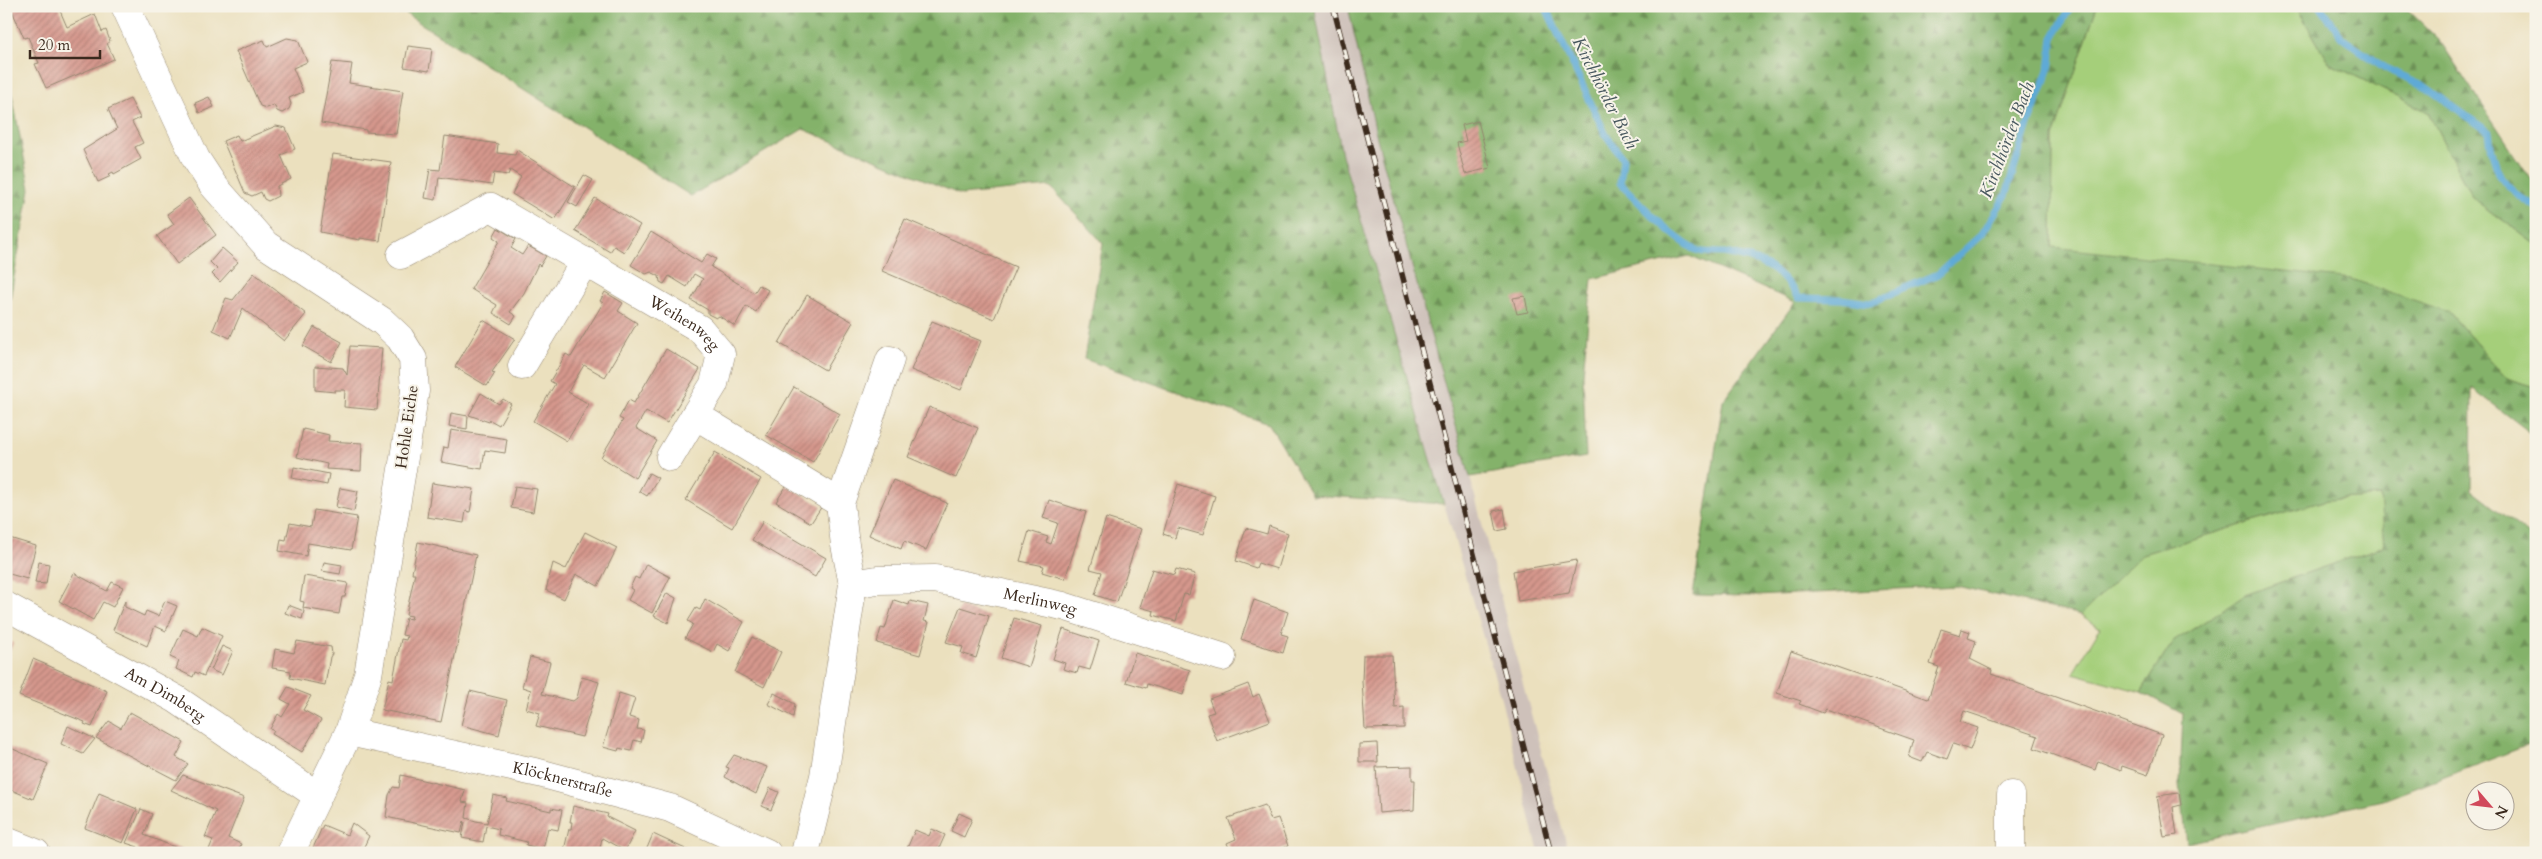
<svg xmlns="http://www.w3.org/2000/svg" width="2542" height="859" viewBox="0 0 2542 859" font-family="Cardo,serif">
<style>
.railway{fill:#cec1ba}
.grass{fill:#a5cf7a;stroke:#707c4c}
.forest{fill:url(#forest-firs);stroke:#606e44}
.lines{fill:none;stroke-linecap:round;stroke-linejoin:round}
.stream{stroke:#5eaad6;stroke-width:7}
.building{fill:url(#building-hatch)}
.minor-casing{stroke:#93856e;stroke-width:29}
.major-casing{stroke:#93856e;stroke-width:29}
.minor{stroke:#fff;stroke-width:28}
.major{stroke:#fff;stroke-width:28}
.rail-casing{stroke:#3b2a1e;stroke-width:5.5}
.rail{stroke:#f7f3e8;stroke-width:4;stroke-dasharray:11;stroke-linecap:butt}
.labels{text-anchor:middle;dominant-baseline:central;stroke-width:4;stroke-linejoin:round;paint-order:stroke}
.street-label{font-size:16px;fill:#3b2a1e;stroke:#f7f3e8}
.water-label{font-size:18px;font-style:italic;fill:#47575e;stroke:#f7f3e8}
</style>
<defs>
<pattern id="forest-firs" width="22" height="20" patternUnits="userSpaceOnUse" patternTransform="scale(1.25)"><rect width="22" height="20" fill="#84b26a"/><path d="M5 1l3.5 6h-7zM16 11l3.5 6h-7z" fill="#6d9157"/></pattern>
<pattern id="building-hatch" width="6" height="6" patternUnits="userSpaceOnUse" patternTransform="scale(1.25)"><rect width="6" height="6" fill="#d6988d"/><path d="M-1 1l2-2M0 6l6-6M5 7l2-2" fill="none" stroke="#af7c73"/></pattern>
</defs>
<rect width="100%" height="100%" fill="#f7f3e8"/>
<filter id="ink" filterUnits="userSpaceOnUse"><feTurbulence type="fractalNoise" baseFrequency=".02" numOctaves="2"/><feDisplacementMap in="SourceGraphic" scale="10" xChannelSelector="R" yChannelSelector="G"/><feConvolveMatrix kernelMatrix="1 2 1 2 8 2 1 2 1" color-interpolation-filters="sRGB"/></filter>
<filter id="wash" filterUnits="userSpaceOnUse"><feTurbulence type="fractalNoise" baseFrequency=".0096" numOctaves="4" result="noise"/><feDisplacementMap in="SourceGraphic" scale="20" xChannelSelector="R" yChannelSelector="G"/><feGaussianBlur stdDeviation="1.12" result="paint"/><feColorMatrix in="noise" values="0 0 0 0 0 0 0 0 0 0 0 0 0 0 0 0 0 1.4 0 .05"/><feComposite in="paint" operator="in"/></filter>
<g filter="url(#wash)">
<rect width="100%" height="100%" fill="#ebe0be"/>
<polygon class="railway" points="1314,6 1348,6 1378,142 1470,477 1524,688 1569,853 1539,853 1500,695 1342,155"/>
<g class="grass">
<polygon points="2097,6 2296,6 2329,63 2428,112 2472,197 2536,245 2536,387 2506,378 2449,312 2052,247 2053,138"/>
<polygon points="2381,496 2384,546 2247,594 2173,642 2141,692 2073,673 2100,628 2081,615 2142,554 2327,500"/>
</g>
<g class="forest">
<polygon points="398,6 1314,6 1342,155 1444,504 1312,495 1269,424 1084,359 1103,243 1050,186 961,195 803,129 691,196 409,16"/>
<polygon points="1348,6 2097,6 2053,138 2052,247 2351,279 2449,312 2506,378 2536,387 2536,437 2472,388 2471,490 2536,540 2536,742 2387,799 2187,843 2180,784 2183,714 2141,692 2173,642 2247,594 2384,546 2380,496 2327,500 2142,554 2081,615 1957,586 1756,596 1693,595 1723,401 1795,302 1689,256 1592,279 1583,374 1586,457 1470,477 1378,142"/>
<polygon points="2296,6 2404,6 2440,41 2531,179 2536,182 2536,245 2472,197 2428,112 2329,63"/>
<polygon points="6,63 30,189 6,321"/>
</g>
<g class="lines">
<g class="stream">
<path d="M1545,6L1606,135L1623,159L1620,183C1643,206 1666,232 1694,249C1701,254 1715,252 1724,253C1760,259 1778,267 1799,298L1841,299L1870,303L1938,274L1982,234L2006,195L2027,127L2049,70L2053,38L2071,6"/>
<path d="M2320,6L2342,38L2385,68L2423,85L2489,132C2494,174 2501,185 2536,207"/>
</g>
</g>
<g id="blocks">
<g class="building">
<polygon points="10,6 58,6 67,27 95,14 102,32 106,30 110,41 107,43 114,59 46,88 35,64 39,63 28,37 24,38"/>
<polygon points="287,38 298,40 307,62 293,68 303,92 289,98 291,104 289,109 282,113 277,111 274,105 266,108 260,106 236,51 264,40 267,47"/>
<polygon points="408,46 432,49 429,71 404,67"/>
<polygon points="332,62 352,64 349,83 403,91 396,134 366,132 366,130 321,123"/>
<polygon points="209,97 214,107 199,113 195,103"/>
<polygon points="130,99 140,118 132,122 143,143 135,147 141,159 114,174 113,172 109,174 111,176 98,182 83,150 117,129 108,109"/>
<polygon points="1478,121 1490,168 1465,174 1457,143 1466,141 1462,125"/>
<polygon points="276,126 286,128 295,149 281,155 291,179 277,186 278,196 268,201 264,199 261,192 252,196 245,193 223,141 237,135 240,141"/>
<polygon points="445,136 498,144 497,153 515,155 517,150 575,187 555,220 512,194 521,177 510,170 508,175 494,173 492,185 439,177 436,200 425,198 430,169 440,170"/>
<polygon points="333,154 391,162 380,241 360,238 360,240 320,232"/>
<polygon points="584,175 593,180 577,207 568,202"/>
<polygon points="189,198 216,235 177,264 157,236 174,224 167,214"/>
<polygon points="595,198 640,225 624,252 614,246 610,252 575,231"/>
<polygon points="905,219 1016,267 994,319 882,271"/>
<polygon points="498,228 516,239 511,248 522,255 528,246 546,256 540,266 538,264 524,293 510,312 516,316 511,324 493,313 497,305 471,289 499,241 493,237"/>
<polygon points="651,232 701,263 707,254 716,259 711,267 754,293 759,285 768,290 756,312 746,306 735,326 719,316 716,318 708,314 708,310 691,300 703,279 694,274 687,287 669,276 664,284 660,282 659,276 651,272 646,274 631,265"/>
<polygon points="222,248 238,262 220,282 212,274 217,269 210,262"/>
<polygon points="254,273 306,314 284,341 243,308 230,338 213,330 226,298 233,300"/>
<polygon points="605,292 623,303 618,311 637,323 605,377 584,365 573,383 568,392 589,404 567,441 533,421 555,384 550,381 566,354 571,357 603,303 600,301"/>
<polygon points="807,295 853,322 825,370 779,343"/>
<polygon points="1525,296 1528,312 1517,314 1513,298"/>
<polygon points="483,320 515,339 492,372 495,373 487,386 455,367"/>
<polygon points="932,321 981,341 961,390 911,370"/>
<polygon points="314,327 342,342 331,362 303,346"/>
<polygon points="350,346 382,348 377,410 344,407 345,390 335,390 335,392 315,390 315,366 343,368 347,375"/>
<polygon points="666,349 700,369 667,423 646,411 636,428 657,441 635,478 601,457 623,420 619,418 629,400 634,403"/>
<polygon points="794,387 840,414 813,462 766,435"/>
<polygon points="481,393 499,404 503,399 511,404 499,425 490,420 489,422 469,415"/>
<polygon points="929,407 978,428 956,478 908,457"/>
<polygon points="451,413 468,416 467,429 449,426"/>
<polygon points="303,429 329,435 328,441 362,443 361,471 326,469 327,464 297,457"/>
<polygon points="451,430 507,439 505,453 485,450 482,469 441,462 444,447 448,448"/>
<polygon points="715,452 761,479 732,528 686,500"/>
<polygon points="294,467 329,474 327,485 292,478"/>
<polygon points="649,473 658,478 647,496 639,491"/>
<polygon points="893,480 947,503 926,550 904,541 901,549 869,535"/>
<polygon points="432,483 474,489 470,512 466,511 464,523 427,517"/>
<polygon points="1178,484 1215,496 1203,535 1178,528 1175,538 1163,534"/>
<polygon points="787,485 822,506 811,523 776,502"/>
<polygon points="515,486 537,489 533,512 511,508"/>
<polygon points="340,488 358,491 354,511 336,507"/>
<polygon points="1049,500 1086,512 1065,579 1042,572 1044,566 1020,561 1029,531 1048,537 1046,542 1051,544 1058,523 1043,518"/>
<polygon points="1504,509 1507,529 1497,531 1493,511"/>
<polygon points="314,510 357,517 351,550 308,543 306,556 279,551 281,539 286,540 290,523 311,527"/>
<polygon points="1106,518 1141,529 1117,602 1095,595 1102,572 1090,569"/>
<polygon points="763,521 826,558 815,577 752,540"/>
<polygon points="1269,526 1288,533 1277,569 1258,563 1256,568 1236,561 1246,528 1267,534"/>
<polygon points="585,532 617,548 598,586 576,574 564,599 546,590 553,563 566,569"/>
<polygon points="6,537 36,546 27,579 6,573"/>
<polygon points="418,542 476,555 441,722 382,710 389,679 393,680 401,639 406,640 407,636 402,635 406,618 411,619 412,616 406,615 415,573 412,573"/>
<polygon points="1577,560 1569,593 1518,601 1513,571"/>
<polygon points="39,562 49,564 46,584 35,583"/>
<polygon points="324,562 342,565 340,574 322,571"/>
<polygon points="646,564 670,577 652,613 628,600 633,590 630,588 635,577 639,579"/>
<polygon points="1152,569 1174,575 1176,569 1195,574 1189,595 1184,594 1176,621 1153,615 1154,611 1140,607"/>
<polygon points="74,573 107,591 112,582 123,587 113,607 103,602 93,620 59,601"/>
<polygon points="304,576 348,583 345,597 342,597 339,614 303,608 304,602 300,601"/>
<polygon points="667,593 676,598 668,623 654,616"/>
<polygon points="705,599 744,622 729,651 717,644 713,652 685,638 693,624 688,621 696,608 700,610"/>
<polygon points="894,600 909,605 910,601 928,605 924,621 929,622 920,655 877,643 881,628 885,629"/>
<polygon points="1254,600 1288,612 1281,634 1288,636 1283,653 1241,639"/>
<polygon points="125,601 125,607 144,616 146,611 158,616 165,601 177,606 166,631 155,626 147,646 113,630"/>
<polygon points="288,605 304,611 302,619 285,613"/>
<polygon points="960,607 989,616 976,658 961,653 963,647 946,642"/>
<polygon points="1014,618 1042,626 1029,667 1001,658"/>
<polygon points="202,627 222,636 204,676 195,672 193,677 176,669 179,661 170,657 183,629 198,636"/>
<polygon points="1063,629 1099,641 1090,670 1079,667 1077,673 1063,669 1065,663 1053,659"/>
<polygon points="1941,629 1960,635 1962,629 1970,632 1968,638 1976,641 1970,659 1992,670 1991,674 2162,735 2148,775 2122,766 2121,770 2098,761 2095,770 2034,748 2038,736 1964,711 1960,722 1978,728 1970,750 1953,744 1947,759 1927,752 1922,762 1909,757 1914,740 1826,709 1823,713 1799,704 1801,701 1777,693 1791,651 1928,699 1939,667 1930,664"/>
<polygon points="752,637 781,652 764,687 735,672"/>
<polygon points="6,640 13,643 6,661"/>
<polygon points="297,641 331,647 332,654 330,657 325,685 290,678 291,671 272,668 275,649 294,653"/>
<polygon points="222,646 233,651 222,675 211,670"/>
<polygon points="1135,653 1190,670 1183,695 1147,684 1146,688 1126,682"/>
<polygon points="1363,655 1392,655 1395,708 1404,707 1404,728 1365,729 1362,681"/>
<polygon points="530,657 550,662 542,694 573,701 577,698 582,677 599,682 582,737 536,726 540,713 526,709 531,690 522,687"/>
<polygon points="33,659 107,691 92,727 84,724 85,722 19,696"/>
<polygon points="1248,684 1253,697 1259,694 1270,721 1217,741 1207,714 1214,712 1209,699"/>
<polygon points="288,687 311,696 303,710 321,720 302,752 272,734 274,731 270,729 278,714 282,717 290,704 281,699"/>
<polygon points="470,691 507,700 499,735 461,725"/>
<polygon points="619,693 635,698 629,717 639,720 637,729 644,730 641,742 634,740 631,751 619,748 618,751 603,747"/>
<polygon points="774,693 795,704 793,717 768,704"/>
<polygon points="130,712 184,742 176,757 188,764 176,780 96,738 109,721 121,728"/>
<polygon points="68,726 95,739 83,754 61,744"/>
<polygon points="1377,743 1378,762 1359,762 1359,744"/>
<polygon points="6,746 48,764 33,799 9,789 6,791"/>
<polygon points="734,755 767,767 756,794 725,777 729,768 726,767"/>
<polygon points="1412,766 1412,780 1415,780 1414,810 1379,813 1376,767"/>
<polygon points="183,775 244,798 228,838 241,844 239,849 248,853 202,853 203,850 208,852 213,840 205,837 216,811 171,790"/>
<polygon points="401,775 465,790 462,802 468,803 466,818 476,821 487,823 493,795 507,798 506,801 551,811 551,808 562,810 558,830 548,828 543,849 526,845 527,842 498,835 499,829 486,826 483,842 462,838 465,822 464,821 461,833 386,817 389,795 393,787 399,788"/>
<polygon points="770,788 779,792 771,810 762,806"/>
<polygon points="99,793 137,809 123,843 85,828"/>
<polygon points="2179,793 2181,805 2173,807 2177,835 2164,837 2157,796"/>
<polygon points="1265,805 1271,820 1278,818 1288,846 1281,849 1282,853 1231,853 1227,843 1236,839 1228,818"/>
<polygon points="573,806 608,814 607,817 635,831 625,851 602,838 599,853 564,850 569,829 571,829 572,822 570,822"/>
<polygon points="141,809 152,814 144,835 190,853 139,853 138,847 126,843"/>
<polygon points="959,813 972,819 964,837 951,831"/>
<polygon points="2536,820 2536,843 2535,843 2531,821"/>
<polygon points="352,823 369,836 361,853 311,853 323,825 347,835"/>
<polygon points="932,829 945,835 937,853 905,853 915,830 929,836"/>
<polygon points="653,834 694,853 645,853"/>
<polygon points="1393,849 1402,849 1402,853 1394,853"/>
</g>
</g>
</g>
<g filter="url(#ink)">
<use href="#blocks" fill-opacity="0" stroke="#93856e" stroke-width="1"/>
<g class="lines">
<defs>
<g id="minor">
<polyline points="125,6 196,159 213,185 266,245 382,321 400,338 413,359 415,391 368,675 349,732 290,853"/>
<path id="s1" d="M401,255L491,207L700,329L721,354L714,384L695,415L840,503"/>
<polyline points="522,366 585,261"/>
<polyline points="670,457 695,415"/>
<path id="s2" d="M853,584L877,580L935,579L1063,606L1222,657"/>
<path id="s3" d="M6,606L176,699L318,796"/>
<path id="s4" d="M349,732L539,773L670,808L767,853"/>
<polyline points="805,853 824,776 853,584 845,545 840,503 890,360"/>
<polyline points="2011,853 2011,795"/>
</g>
<polyline id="major" points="6,841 36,853"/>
</defs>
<use href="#minor" class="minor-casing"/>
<use href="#major" class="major-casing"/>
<use href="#minor" class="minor"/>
<use href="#major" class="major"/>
<defs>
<polyline id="rail" points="1333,6 1551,853"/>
</defs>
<use href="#rail" class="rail-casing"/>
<use href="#rail" class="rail"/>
</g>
</g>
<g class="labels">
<g class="street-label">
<text stroke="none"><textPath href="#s1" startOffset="328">Weihenweg</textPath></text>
<text transform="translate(407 427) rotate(-82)">Hohle Eiche</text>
<text stroke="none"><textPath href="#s2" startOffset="190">Merlinweg</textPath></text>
<text stroke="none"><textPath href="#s3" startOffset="182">Am Dimberg</textPath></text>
<text stroke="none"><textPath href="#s4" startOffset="219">Klöcknerstraße</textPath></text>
</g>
<g class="water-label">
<text transform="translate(1605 93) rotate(63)">Kirchhörder Bach</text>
<text transform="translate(2007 140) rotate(-69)">Kirchhörder Bach</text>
</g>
</g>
<rect width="2542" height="859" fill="none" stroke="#f7f3e8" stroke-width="25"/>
<g transform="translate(2490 806) rotate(118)"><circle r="24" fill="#f7f3e8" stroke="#aca397"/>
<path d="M0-4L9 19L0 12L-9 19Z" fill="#d1495b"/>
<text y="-8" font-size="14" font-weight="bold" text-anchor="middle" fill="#3b2a1e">N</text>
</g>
<path d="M30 50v8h70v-8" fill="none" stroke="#3b2a1e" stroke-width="2.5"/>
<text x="38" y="50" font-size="15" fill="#3b2a1e" stroke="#f7f3e8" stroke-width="4" paint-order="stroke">20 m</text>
</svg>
